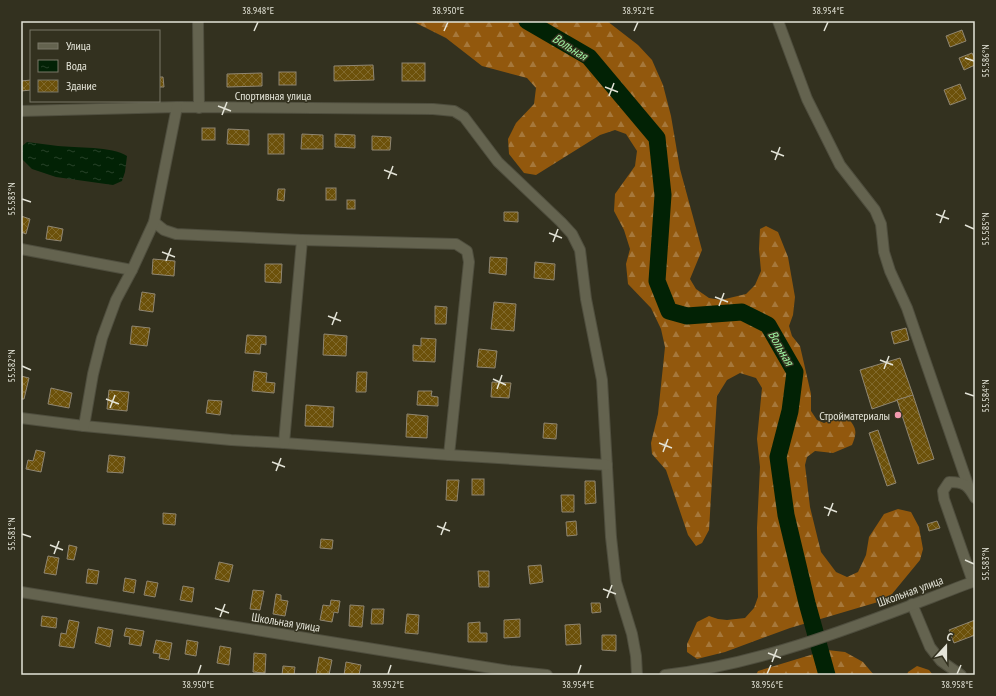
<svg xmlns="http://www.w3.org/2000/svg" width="996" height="696" viewBox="0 0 996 696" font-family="'PT Sans Narrow',sans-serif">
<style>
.forest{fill:url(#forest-firs)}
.water{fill:url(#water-ripples)}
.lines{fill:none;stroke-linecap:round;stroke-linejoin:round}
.river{stroke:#022205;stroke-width:17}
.building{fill:url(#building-cross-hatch);stroke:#8f8672}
.minor-casing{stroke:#4f4e3e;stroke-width:12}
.minor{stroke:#64634f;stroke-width:10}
.ticks{fill:none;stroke:#e4e4d8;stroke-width:1.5}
.poi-dot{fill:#f29aae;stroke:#33311f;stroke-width:1.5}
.labels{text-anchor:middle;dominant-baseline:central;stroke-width:3;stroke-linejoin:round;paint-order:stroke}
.street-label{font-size:12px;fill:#e4e4d8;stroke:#33311f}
.poi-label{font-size:12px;fill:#e4e4d8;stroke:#33311f;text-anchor:end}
.water-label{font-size:13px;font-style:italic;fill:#9ff6a2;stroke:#33311f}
.neatline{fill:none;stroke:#e4e4d8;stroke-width:1.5}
.ticks-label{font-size:10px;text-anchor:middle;fill:#e4e4d8}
</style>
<defs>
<pattern id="forest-firs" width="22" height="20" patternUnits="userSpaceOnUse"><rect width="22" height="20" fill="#92580d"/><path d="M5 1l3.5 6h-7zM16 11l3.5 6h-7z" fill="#a6783b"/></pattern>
<pattern id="water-ripples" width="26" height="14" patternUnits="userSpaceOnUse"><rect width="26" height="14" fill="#022205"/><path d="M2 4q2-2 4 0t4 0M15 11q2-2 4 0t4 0" fill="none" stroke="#274229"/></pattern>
<pattern id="building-cross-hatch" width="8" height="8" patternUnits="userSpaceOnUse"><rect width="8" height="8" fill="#6c510a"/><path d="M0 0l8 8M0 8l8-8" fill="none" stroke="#816a2d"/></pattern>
</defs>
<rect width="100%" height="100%" fill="#33311f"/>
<g class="forest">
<path d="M412,21H607L638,45L652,60L663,85L671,116L680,169L702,250L690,279L696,289L709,298L721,300L746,294L755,285L761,271L759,249L760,229L766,226L778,232L788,257L795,297L793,315L789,326L792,336L800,346L811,394V411L817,420L824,423L839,417L846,416C856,427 858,431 852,445L833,453L815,451L807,457L805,465L810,507L821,552L836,572L847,577L858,572L866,555L869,537L884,514L898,509L911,512L919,527L923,549L920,560L892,594L878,602L790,628L725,652L697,659L687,652V644L697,622L709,616L718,619L727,620L745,618L754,608L758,597L757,528L760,467L757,439L762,388L756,378L740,373L727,380L717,396L709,530L702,543L696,546L688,535L666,470L652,454L651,443L658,414L665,347L661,329L651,308L628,284L626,264L630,249L624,230L614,211L615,194L635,166L637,151L626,134L615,130L600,135L536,175L524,173L509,154L508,139L516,123L534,104L536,88L527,78L482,66L446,38Z"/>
<polygon points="827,650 845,652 863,662 874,675 756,675 758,671"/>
<polygon points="917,666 929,670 933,675 907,675 908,672"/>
</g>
<path class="water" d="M27,142C37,143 48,145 58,146C76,148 112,146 127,156L125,172L122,181L113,185L56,177L32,169L21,158V147Z"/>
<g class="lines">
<polyline class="river" points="527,21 589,57 657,138 663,195 657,281 669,311 687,316 742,312 768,325 795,372 790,411 778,457 786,515 807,603 827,675"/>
</g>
<g class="building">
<polygon points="962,30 966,41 950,47 946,36"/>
<polygon points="972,53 975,59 975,65 964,70 959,58"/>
<rect x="402" y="63" width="23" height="18"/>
<polygon points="373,65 374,80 334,81 334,66"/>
<rect x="279" y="72" width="17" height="13"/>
<polygon points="262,73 262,86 227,87 227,74"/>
<polygon points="159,77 163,77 164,87 159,87"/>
<polygon points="31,80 31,90 21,91 21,81"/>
<polygon points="960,84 966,99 950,105 944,90"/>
<rect x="202" y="128" width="13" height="12"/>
<polygon points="228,129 249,130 249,145 227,144"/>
<rect x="268" y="134" width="16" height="20"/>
<polygon points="302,134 323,135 323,149 301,149"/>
<polygon points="335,134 355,135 355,148 335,147"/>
<polygon points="372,136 391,137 390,150 372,150"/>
<rect x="326" y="188" width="10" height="12"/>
<polygon points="278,189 285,189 284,201 277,200"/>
<rect x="347" y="200" width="8" height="9"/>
<polygon points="504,212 518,212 518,222 504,221"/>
<polygon points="21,216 30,219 26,234 21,232"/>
<polygon points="48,226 63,229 61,241 46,239"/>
<polygon points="490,257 507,258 506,275 489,273"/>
<polygon points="153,259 175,261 174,276 152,274"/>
<polygon points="535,262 555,264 554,280 534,278"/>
<polygon points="265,264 282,264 281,283 265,282"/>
<polygon points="142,292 155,294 153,312 139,310"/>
<polygon points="494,302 516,304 514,331 491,329"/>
<polygon points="435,306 447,307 446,324 435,324"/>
<polygon points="132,326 150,328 147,346 130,344"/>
<polygon points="906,328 909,340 894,344 891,332"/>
<polygon points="324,334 347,336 346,356 323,355"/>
<polygon points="247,335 266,336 266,345 261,344 260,354 245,353"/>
<polygon points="421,338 436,339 435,362 413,361 413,345 421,346"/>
<polygon points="479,349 497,351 495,368 477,367"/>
<polygon points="900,358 913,395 872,409 860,370"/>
<polygon points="254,371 267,373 266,382 275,383 274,393 252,391"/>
<polygon points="357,372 367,372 366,392 356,392"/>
<polygon points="21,376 29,378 24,399 21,399"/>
<polygon points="492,382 511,383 509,398 491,397"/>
<polygon points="51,388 72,393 69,408 48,404"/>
<polygon points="109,390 129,392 127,411 107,409"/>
<polygon points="418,391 432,391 431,396 438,397 438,406 417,405"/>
<polygon points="913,395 934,459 918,464 897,400"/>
<polygon points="208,400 222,401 220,415 206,413"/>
<polygon points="306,405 334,407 333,427 305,426"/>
<polygon points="407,414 428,416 427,438 406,437"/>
<polygon points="544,423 557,424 556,439 543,438"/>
<polygon points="878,430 896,483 887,486 869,433"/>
<polygon points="36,450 45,452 41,472 26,469 28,460 33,461"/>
<polygon points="109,455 125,457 123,473 107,472"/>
<rect x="472" y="479" width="12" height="16"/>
<polygon points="447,480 459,480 457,501 446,500"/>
<polygon points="585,481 595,481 596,503 585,504"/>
<polygon points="561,495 574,495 574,512 562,512"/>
<polygon points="163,513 176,514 175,525 163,524"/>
<polygon points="576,521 577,535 567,536 566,522"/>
<polygon points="937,521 940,528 929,531 927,524"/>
<polygon points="321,539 333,540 332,549 320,548"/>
<polygon points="69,545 77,547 74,560 67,559"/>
<polygon points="48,556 59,558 56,575 44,573"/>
<polygon points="219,562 233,565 229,582 215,579"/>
<polygon points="541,565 543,582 530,584 528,566"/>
<polygon points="88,569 99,571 97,584 86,583"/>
<polygon points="478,571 489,571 489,587 479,587"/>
<polygon points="125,578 136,580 134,593 123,591"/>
<polygon points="147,581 158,583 155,597 144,595"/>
<polygon points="183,586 194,588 192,602 180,600"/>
<polygon points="253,590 264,591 260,610 250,609"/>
<polygon points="276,594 281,595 281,600 288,601 285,616 273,614"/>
<polygon points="331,600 340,601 338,613 334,612 332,622 320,620 323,605 330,606"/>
<polygon points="591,603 600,603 601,612 592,613"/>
<polygon points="350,605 364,606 362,627 349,626"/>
<polygon points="372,609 384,609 383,624 371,624"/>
<polygon points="407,614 419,615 418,634 405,633"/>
<polygon points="42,616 57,618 56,628 41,626"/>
<polygon points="520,619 520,637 504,638 504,620"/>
<polygon points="69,620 79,622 74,648 59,646 61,633 66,634"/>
<polygon points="975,620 975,635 954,643 949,630"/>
<polygon points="480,622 480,633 487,633 487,642 468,642 468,623"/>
<polygon points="580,624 581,644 566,645 565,625"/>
<polygon points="98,627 113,630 110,647 95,643"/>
<polygon points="126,628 144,631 141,646 129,644 130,637 124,636"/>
<polygon points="602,635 616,635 616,651 602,650"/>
<polygon points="156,640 172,643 169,660 159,658 160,654 153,653"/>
<polygon points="187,640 198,642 196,656 185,654"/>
<polygon points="220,646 231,648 229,665 217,663"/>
<polygon points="254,653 266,654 265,673 253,672"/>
<polygon points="319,657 332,660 329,675 316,675"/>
<polygon points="346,662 361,665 359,675 344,675"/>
<polygon points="283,666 295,667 294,675 282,675"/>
</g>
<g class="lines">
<defs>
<g id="minor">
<polyline points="198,21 199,108"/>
<polyline points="778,21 807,99 840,165 875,210 881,224 884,252 890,271 907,308 969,488"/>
<polyline points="21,111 177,107 433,109 454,111 464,117 498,162 561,222 572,234 580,250 586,299 602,380 611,537 616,582 632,634 636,656 637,675"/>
<polyline points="154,222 164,230 176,234 302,240 456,244 467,251 469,262 449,455"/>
<polyline points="21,249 132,270"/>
<polyline points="21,418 84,426 231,440 284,443 449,455 607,465"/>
<polyline points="84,426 93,374 102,338 116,300 132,270 154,222 177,107"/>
<polyline points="284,443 302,240"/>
<path d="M973,582L944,499L943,491L949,482C964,482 968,485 975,498"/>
<polyline points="21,592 510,671 547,675"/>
<polyline points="912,604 930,647 941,661 961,675"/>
<path d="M665,675C771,663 876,618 975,581"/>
</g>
</defs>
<use href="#minor" class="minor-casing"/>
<use href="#minor" class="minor"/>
</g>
<path class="ticks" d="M254,31L258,22M444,31L448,22M634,31L638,22M824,31L828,22M965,58L974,61M605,87L618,92M609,96L614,83M218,106L231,111M222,115L227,102M771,151L784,156M775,160L780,147M384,170L397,175M388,179L393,166M22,199L31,202M936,214L949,219M940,223L945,210M965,225L974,229M549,233L562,238M553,242L558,229M162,252L175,257M166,261L171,248M715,297L728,302M719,306L724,293M328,316L341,321M332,325L337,312M880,360L893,365M22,366L31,370M884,369L889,356M493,379L506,385M497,389L502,375M965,393L974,396M106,399L119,404M110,408L115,395M659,443L672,448M663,452L668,439M272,462L285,467M276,471L281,458M824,507L837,512M828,516L833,503M437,526L450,531M22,534L31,537M441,535L446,522M50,545L63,550M54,554L59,541M965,560L974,564M603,589L616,594M607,598L612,585M215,608L229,613M220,617L225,604M768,653L781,658M772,662L777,649M198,674L201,665M388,674L391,665M578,674L581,665M767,674L771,665M957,674L961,665"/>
<circle class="poi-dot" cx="898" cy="415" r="4"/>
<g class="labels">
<g class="street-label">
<text x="273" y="95">Спортивная улица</text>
<text transform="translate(910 591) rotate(-20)">Школьная улица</text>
<text transform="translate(286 622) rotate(9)">Школьная улица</text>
</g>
<g class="poi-label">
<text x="890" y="415">Стройматериалы</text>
</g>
<g class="water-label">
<text transform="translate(570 47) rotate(32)">Вольная</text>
<text transform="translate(781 348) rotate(60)">Вольная</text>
</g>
</g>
<rect width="996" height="696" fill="none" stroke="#33311f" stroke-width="44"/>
<rect x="30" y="30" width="130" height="72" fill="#33311f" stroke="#7a7969"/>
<rect x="38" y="43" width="20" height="6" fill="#64634f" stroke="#7a7969"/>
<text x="66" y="50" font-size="12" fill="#e4e4d8">Улица</text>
<rect x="38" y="60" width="20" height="12" fill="url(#water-ripples)" stroke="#7a7969"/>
<text x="66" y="70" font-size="12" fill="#e4e4d8">Вода</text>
<rect x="38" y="80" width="20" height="12" fill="url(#building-cross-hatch)" stroke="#7a7969"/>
<text x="66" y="90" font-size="12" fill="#e4e4d8">Здание</text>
<g transform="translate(946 646) rotate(21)" stroke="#33311f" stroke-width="3" paint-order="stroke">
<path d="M0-3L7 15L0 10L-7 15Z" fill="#e4e4d8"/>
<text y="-6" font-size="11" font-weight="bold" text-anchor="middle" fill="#e4e4d8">С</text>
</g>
<rect x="22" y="22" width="952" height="652" class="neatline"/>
<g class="ticks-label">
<text x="258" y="14">38.948°E</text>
<text x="448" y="14">38.950°E</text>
<text x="638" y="14">38.952°E</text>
<text x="828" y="14">38.954°E</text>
<text transform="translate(985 61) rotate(-90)" y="4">55.586°N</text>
<text transform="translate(11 199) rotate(-90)" y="4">55.583°N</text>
<text transform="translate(985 229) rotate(-90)" y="4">55.585°N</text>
<text transform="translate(11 366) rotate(-90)" y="4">55.582°N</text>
<text transform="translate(985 396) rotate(-90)" y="4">55.584°N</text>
<text transform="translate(11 534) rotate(-90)" y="4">55.581°N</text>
<text transform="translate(985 564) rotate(-90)" y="4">55.583°N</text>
<text x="198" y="688">38.950°E</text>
<text x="388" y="688">38.952°E</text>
<text x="578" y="688">38.954°E</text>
<text x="767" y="688">38.956°E</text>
<text x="957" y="688">38.958°E</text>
</g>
</svg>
